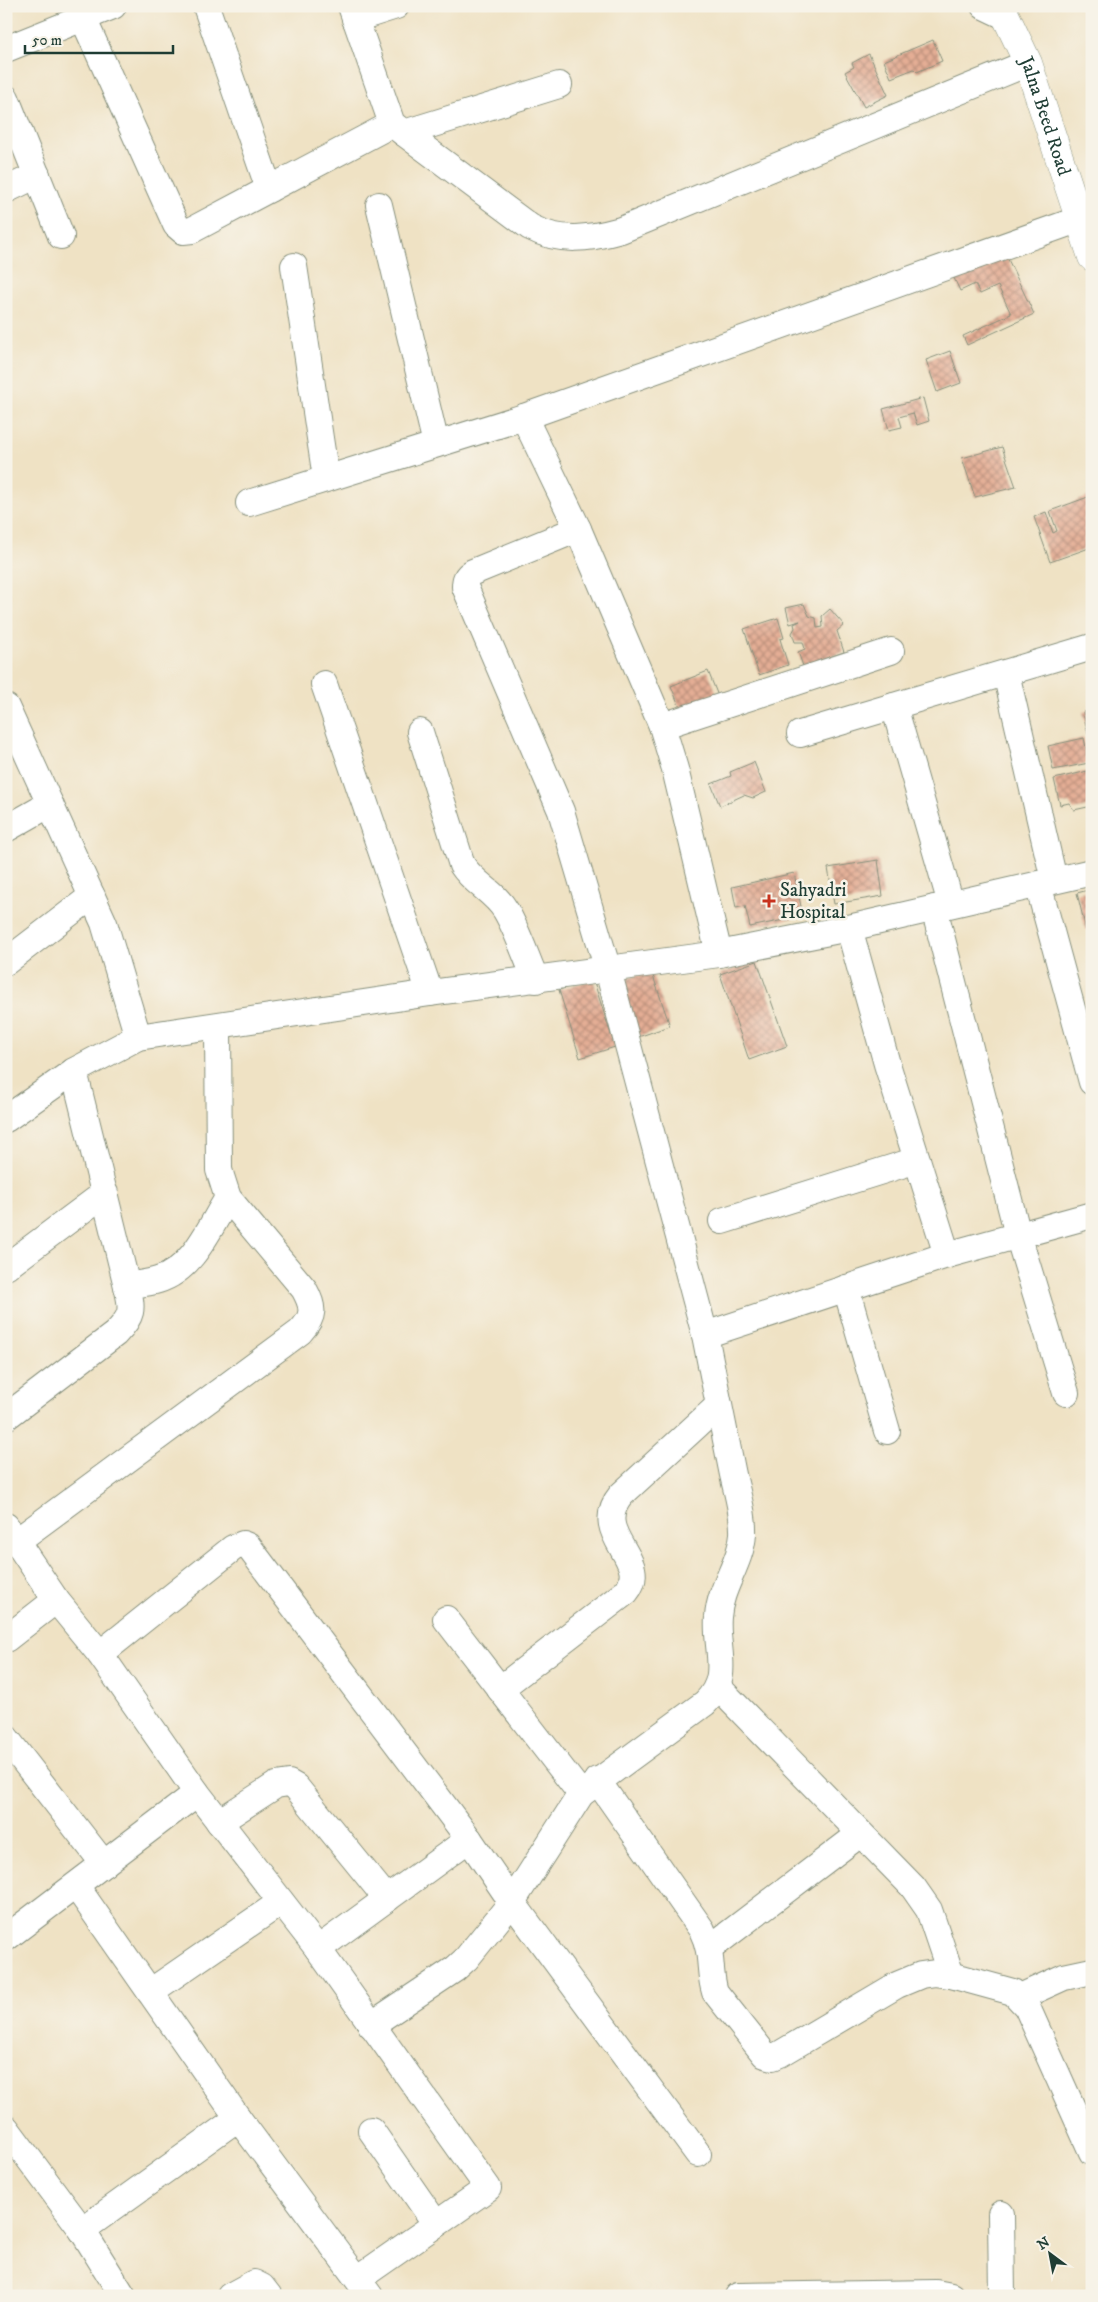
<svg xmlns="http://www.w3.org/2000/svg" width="1098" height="2302" viewBox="0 0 1098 2302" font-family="'IM FELL DW Pica',serif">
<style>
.building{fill:url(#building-cross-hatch)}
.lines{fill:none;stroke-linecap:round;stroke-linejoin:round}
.minor-casing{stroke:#87907c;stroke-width:28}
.major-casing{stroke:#87907c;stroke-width:29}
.minor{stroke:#fff;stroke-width:26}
.major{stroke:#fff;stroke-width:28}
.poi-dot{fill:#c8321e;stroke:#f7f3e8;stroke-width:2}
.labels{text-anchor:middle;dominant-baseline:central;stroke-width:5;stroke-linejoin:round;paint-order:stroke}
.street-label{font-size:19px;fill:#1f3d34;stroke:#f7f3e8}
.poi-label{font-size:19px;fill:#1f3d34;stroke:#f7f3e8;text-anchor:start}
</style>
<defs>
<pattern id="building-cross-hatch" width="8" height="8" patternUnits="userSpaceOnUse" patternTransform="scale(1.25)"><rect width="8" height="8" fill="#e4ad94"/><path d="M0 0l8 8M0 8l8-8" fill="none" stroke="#b88e7a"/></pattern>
</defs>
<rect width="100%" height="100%" fill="#f7f3e8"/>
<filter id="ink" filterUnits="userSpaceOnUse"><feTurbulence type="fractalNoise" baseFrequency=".02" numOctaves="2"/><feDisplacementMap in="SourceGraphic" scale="10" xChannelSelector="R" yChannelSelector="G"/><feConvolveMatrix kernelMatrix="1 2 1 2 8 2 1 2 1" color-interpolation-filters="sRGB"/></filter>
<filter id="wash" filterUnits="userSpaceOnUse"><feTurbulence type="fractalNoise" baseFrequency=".0096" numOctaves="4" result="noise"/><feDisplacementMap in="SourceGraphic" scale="20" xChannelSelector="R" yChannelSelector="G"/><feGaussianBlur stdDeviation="1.12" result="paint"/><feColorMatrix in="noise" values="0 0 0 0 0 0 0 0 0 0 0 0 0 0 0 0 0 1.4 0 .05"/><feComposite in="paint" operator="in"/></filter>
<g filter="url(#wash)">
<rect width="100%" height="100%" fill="#efe2c4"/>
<g id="blocks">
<g class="building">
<polygon points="933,40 942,61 917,72 914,69 891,78 884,61"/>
<polygon points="869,54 888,95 864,107 845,72 854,67 852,63"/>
<polygon points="1006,255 1034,314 967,345 963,336 1011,314 998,286 980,294 975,284 960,291 954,278"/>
<polygon points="950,351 961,383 937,392 926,360"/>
<polygon points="923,398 929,421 917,425 913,413 899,417 902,427 889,430 883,409"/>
<polygon points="1002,447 1016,487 975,497 962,458"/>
<polygon points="1088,497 1092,506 1092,547 1050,562 1034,517 1046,512 1053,533 1057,531 1050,511"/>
<polygon points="804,604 809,616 816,618 817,628 823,627 822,616 830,609 844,625 837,631 844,652 803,666 798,652 805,649 803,642 795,642 792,633 795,628 794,624 800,621 790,624 786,608"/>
<polygon points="778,618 784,638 780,639 788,665 759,675 744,629"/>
<polygon points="708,671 718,696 680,708 671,686"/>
<polygon points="1092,710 1092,733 1088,734 1083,712"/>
<polygon points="1084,738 1089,763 1053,770 1048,746"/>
<polygon points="754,762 766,792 753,798 744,795 720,806 711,784 731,776 730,772"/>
<polygon points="1092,770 1092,806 1074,810 1069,803 1060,805 1054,779"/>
<polygon points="878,860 883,896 834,904 828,868"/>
<polygon points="794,873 803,916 750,927 745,906 736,908 732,887"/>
<polygon points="1092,889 1092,929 1086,930 1077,893"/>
<polygon points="757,961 787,1046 749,1060 720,974"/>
<polygon points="651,970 670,1026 638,1037 619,982"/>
<polygon points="593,979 615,1047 580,1058 559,990"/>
</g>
</g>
</g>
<g filter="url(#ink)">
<use href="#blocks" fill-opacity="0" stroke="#87907c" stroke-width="1"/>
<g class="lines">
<defs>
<g id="minor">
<polyline points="206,6 269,189"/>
<path d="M351,6L392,124L530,227C560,243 589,239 621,230L1028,63"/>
<polyline points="984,6 1005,16"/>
<polyline points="83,18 176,225 183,231 192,230 392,124"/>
<polyline points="355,19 396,6"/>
<polyline points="6,49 113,6"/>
<polyline points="6,98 61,236"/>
<polyline points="404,133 559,85"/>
<polyline points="6,190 37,175"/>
<polyline points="379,205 436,444"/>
<polyline points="294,266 326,478"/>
<polyline points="524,417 578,529 662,726 675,769 719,954"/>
<polyline points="249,503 524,417 1080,219"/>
<path d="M578,529L473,572C466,576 465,580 465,587L561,811L608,970L705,1335L947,1255L1092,1215"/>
<polyline points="1006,673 1054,880"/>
<polyline points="324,684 430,993"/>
<polyline points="894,706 951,904"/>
<polyline points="6,707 104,923 138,1037"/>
<polyline points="662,726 891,651"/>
<path d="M420,732L462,865C474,884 495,892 506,911C518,932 526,957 536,980"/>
<polyline points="800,734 1092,647"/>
<polyline points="6,829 50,804"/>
<polyline points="1038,884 1092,1082"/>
<polyline points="934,908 1018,1235 1066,1393"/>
<polyline points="849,928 887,1064 947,1255"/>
<polyline points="6,962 92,896"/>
<polyline points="6,1119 74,1071 138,1037 430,993 719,954 849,928 1092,872"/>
<polyline points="722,1221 917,1160"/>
<polyline points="6,1267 105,1193"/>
<path d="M127,1286C138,1284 148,1283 158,1280C193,1270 210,1226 228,1198"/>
<polyline points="846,1288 887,1431"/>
<path d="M6,1417L115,1334C133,1316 133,1310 127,1286L74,1071"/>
<polyline points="6,1526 56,1600 100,1654 197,1793 318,1949 488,2188 359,2278"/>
<path d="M17,1541L300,1332C315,1316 314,1307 304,1289L228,1198L219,1170L218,1026"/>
<polyline points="446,1619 581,1794"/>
<polyline points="6,1639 56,1600"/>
<polyline points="100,1654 233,1548 243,1544 248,1546 469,1839 512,1902 698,2154"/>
<polyline points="718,1687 913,1887 929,1910 951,1975"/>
<path d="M500,1689L626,1592C653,1559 588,1535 621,1495L719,1405"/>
<polyline points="6,1738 104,1864"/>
<path d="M597,1780L702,1930C714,1954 708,1970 715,1992L765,2055L773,2057L780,2054L897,1985L921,1975L935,1973L951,1975L1013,1992L1027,2007L1092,2152"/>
<polyline points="219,1822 276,1785 289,1783 296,1787 387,1899"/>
<polyline points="76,1886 238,2118 370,2296"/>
<polyline points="6,1938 197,1793"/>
<polyline points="710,1948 860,1834"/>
<polyline points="318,1949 469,1839"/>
<polyline points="150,1992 281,1902"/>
<polyline points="1020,1997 1064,1977 1092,1971"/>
<path d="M371,2025L455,1969L466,1959L512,1902L581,1794L705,1703C732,1677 715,1649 718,1617C720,1587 741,1563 743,1534C744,1513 736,1490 732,1470C723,1425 714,1380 705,1335"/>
<polyline points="6,2128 82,2230 123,2296"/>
<polyline points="371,2130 436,2224"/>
<polyline points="1001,2214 1002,2296"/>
<polyline points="82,2230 238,2118"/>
<polyline points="230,2296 254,2283 262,2287 269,2296"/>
<polyline points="738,2296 936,2293 951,2296"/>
</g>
<g id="major">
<path id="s1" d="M1001,6L1028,63L1092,257"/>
</g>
</defs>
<use href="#minor" class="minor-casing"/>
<use href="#major" class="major-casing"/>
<use href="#minor" class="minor"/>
<use href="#major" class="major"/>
</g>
</g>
<path class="poi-dot" d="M766.5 893.5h5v5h5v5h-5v5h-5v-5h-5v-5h5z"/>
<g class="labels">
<g class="street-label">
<text stroke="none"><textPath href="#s1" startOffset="119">Jalna Beed Road</textPath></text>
</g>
<g class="poi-label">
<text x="780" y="890">Sahyadri<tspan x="780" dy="22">Hospital</tspan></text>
</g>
</g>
<rect width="1098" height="2302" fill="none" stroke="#f7f3e8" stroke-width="25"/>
<g transform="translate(1050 2254) rotate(328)" stroke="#f7f3e8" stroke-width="4" paint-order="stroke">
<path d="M0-4L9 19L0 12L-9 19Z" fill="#1f3d34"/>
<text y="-8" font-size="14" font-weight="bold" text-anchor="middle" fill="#1f3d34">N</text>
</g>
<path d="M25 45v8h148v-8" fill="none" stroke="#1f3d34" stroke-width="2.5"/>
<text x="32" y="45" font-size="15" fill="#1f3d34" stroke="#f7f3e8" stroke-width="4" paint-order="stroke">50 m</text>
</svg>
